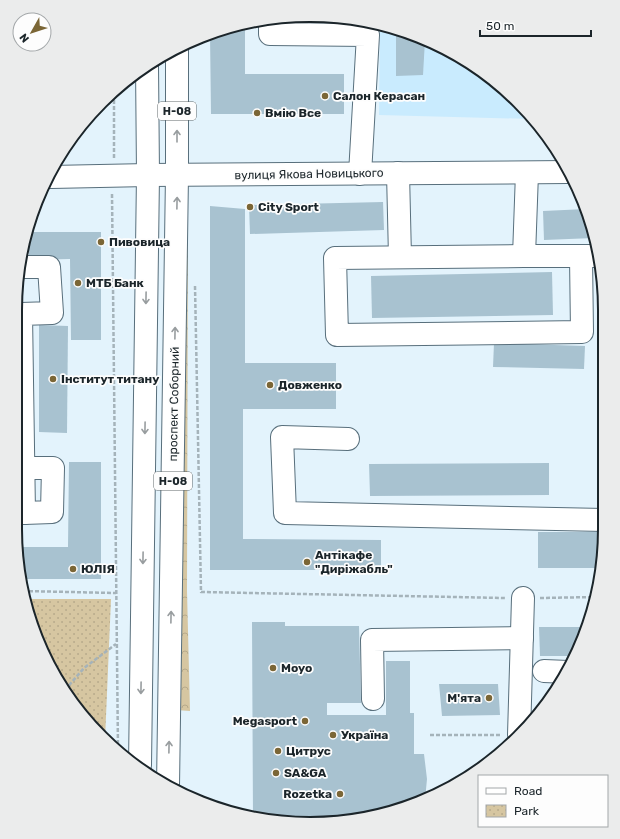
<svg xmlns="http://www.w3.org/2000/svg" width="620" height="839" viewBox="0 0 620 839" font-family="Rubik,sans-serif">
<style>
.built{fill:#c9ebfe}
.forest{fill:url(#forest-crowns)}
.park{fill:url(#park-dots)}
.building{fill:#a8c2d0}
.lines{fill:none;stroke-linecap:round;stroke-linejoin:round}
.minor-casing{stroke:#586f7c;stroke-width:24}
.major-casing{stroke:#586f7c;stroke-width:24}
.path{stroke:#a5b3ba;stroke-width:2.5;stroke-dasharray:4 2;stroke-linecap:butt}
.minor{stroke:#fff;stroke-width:22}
.major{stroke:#fff;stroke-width:22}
.oneway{stroke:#989d9f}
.poi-dot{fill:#7b6636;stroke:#fdfdfd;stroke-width:1.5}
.labels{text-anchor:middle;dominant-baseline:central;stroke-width:3.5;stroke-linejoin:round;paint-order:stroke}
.shield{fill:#fdfdfd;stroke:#5f6669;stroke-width:1}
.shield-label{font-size:11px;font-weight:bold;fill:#1b252a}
.poi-label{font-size:12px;font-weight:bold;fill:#1b252a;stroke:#fdfdfd;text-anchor:start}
.street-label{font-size:12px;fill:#1b252a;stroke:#fdfdfd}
.rim{fill:none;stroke:#1b252a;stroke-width:2}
</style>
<defs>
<pattern id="forest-crowns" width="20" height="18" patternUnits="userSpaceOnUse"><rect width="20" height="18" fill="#d6c6a1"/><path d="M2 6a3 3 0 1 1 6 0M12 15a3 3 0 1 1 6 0" fill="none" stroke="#b7aa8b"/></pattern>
<pattern id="park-dots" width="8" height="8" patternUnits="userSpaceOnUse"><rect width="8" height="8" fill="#d6c6a1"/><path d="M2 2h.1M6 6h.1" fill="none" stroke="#b7aa8b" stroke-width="1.8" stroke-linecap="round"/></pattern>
</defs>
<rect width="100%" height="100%" fill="#e3f3fc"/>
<g class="built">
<polygon points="289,16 349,18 377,24 289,20"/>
<polygon points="380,25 405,31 458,55 505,88 534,119 379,115"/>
</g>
<polygon class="forest" points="180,207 188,207 187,591 190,711 176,710"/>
<polygon class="park" points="24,599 111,599 105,740 102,738 55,677 25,606"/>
<g class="building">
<polygon points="245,23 245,74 344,74 344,114 211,114 210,34 234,25"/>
<polygon points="396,29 405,31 425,40 423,75 396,76"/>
<polygon points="383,202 384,230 250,234 249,205"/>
<polygon points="210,206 245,209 245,363 336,363 336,409 243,409 243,539 381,540 381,570 210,570"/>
<polygon points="586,209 594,238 544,240 543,211"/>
<polygon points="28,228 28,232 101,232 101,340 71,340 70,259 29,260 29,247 23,247 25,234"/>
<polygon points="552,272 553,315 372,318 371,276"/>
<polygon points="39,325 68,326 67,433 39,432"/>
<polygon points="494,343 585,346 584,369 493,367"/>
<polygon points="69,462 101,462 101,579 24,579 24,565 20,565 15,530 23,530 23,547 68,547"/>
<polygon points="549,463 549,495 370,496 369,464"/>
<polygon points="538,532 604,532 604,549 601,568 538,568"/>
<polygon points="252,622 285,622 285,626 359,626 361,703 327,703 327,715 386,715 386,661 410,661 410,713 414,713 414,754 424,754 427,779 425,800 333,822 253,818"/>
<polygon points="539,627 586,627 574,656 540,656"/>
<polygon points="439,684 498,684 500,715 442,716"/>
</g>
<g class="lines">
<defs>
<g id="minor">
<polyline points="270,19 270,34 368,35 360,174"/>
<polyline points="398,173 400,257"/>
<polyline points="51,177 148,175 568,172"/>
<polyline points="524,256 527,173"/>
<polyline points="581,257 582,332 337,335 335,258 524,256 598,256"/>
<polyline points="348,439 282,437 285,513 604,520"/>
<polyline points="24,468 53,468 52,512 24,513"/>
<polyline points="15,513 24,513 21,314 52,313 49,267 19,267"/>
<polyline points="544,671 568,672"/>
<polyline points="373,699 372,640 522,638"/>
<polyline points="519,735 523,598"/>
</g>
<g id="major">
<polyline points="140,765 148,175 147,65"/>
<polyline points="168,786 177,175 177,47"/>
</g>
</defs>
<use href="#minor" class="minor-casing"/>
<use href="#major" class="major-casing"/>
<g class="path">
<polyline points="114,94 114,159"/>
<polyline points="112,194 118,749"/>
<polyline points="195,286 201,592 505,598"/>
<polyline points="23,591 116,593"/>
<polyline points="540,598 596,597"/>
<polyline points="65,690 84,668 116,644"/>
<polyline points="430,735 501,735"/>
</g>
<use href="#minor" class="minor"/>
<use href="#major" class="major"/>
</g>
<defs><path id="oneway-shaft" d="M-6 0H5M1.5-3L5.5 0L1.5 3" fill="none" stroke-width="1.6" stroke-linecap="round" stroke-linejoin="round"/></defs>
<g class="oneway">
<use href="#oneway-shaft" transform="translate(177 136) rotate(-90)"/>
<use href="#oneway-shaft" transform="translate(177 203) rotate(-89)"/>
<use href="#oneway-shaft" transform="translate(146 298) rotate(91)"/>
<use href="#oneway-shaft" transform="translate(175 333) rotate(-89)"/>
<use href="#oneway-shaft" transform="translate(145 428) rotate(91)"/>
<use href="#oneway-shaft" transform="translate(143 558) rotate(91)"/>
<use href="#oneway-shaft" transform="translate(171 617) rotate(-89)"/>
<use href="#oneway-shaft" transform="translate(141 688) rotate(91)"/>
<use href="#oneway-shaft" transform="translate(169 747) rotate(-89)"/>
</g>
<g class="poi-dot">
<circle cx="325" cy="96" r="4"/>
<circle cx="257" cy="113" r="4"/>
<circle cx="250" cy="207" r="4"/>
<circle cx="101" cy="242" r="4"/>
<circle cx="78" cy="283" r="4"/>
<circle cx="53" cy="379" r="4"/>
<circle cx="270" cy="385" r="4"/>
<circle cx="307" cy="562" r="4"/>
<circle cx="73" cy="569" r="4"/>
<circle cx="273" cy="668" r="4"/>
<circle cx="489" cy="698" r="4"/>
<circle cx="305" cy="721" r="4"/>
<circle cx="333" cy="735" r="4"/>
<circle cx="278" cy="751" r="4"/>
<circle cx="276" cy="773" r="4"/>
<circle cx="340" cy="794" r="4"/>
</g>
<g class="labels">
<g class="shield">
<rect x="158" y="102" width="38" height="18" rx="3"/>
<rect x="154" y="472" width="38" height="18" rx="3"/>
</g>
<g class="shield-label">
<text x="177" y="111">Н-08</text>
<text x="173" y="481">Н-08</text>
</g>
<g class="poi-label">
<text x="333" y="96">Салон Керасан</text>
<text x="265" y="113">Вмію Все</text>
<text x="258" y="207">City Sport</text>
<text x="109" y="242">Пивовица</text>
<text x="86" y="283">МТБ Банк</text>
<text x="61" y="379">Інститут титану</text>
<text x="278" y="385">Довженко</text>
<text x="315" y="555">Антiкафе<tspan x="315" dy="14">"Дирiжабль"</tspan></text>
<text x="81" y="569">ЮЛІЯ</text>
<text x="281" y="668">Moyo</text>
<text x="481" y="698" text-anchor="end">М'ята</text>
<text x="297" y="721" text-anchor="end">Megasport</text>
<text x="341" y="735">Україна</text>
<text x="286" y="751">Цитрус</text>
<text x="284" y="773">SA&amp;GA</text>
<text x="332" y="794" text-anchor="end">Rozetka</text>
</g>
<g class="street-label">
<text transform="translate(309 174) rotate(-1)">вулиця Якова Новицького</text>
<text transform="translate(174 404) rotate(-89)">проспект Соборний</text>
</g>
</g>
<path d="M0 0H620V839H0ZM310 22H310A288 288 0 0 1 598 310V529A288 288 0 0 1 310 817H310A288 288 0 0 1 22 529V310A288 288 0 0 1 310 22Z" fill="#ebecec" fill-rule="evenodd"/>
<path class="rim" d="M310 22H310A288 288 0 0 1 598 310V529A288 288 0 0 1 310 817H310A288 288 0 0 1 22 529V310A288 288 0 0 1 310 22Z"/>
<rect x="478" y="775" width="130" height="52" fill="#fdfdfd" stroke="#a3a7a9"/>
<rect x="486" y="788" width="20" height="6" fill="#ffffff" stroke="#a3a7a9"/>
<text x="514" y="795" font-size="12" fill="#1b252a">Road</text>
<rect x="486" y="805" width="20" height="12" fill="url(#park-dots)" stroke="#a3a7a9"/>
<text x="514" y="815" font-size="12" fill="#1b252a">Park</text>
<g transform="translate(32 32) rotate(231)"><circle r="19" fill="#fdfdfd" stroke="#a3a7a9"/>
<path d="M0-3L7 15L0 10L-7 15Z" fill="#7b6636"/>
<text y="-6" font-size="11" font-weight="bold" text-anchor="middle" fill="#1b252a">N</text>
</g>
<path d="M480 30v6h111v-6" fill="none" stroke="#1b252a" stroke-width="2"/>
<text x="486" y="30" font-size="12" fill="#1b252a" stroke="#fdfdfd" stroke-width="3" paint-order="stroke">50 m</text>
</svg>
